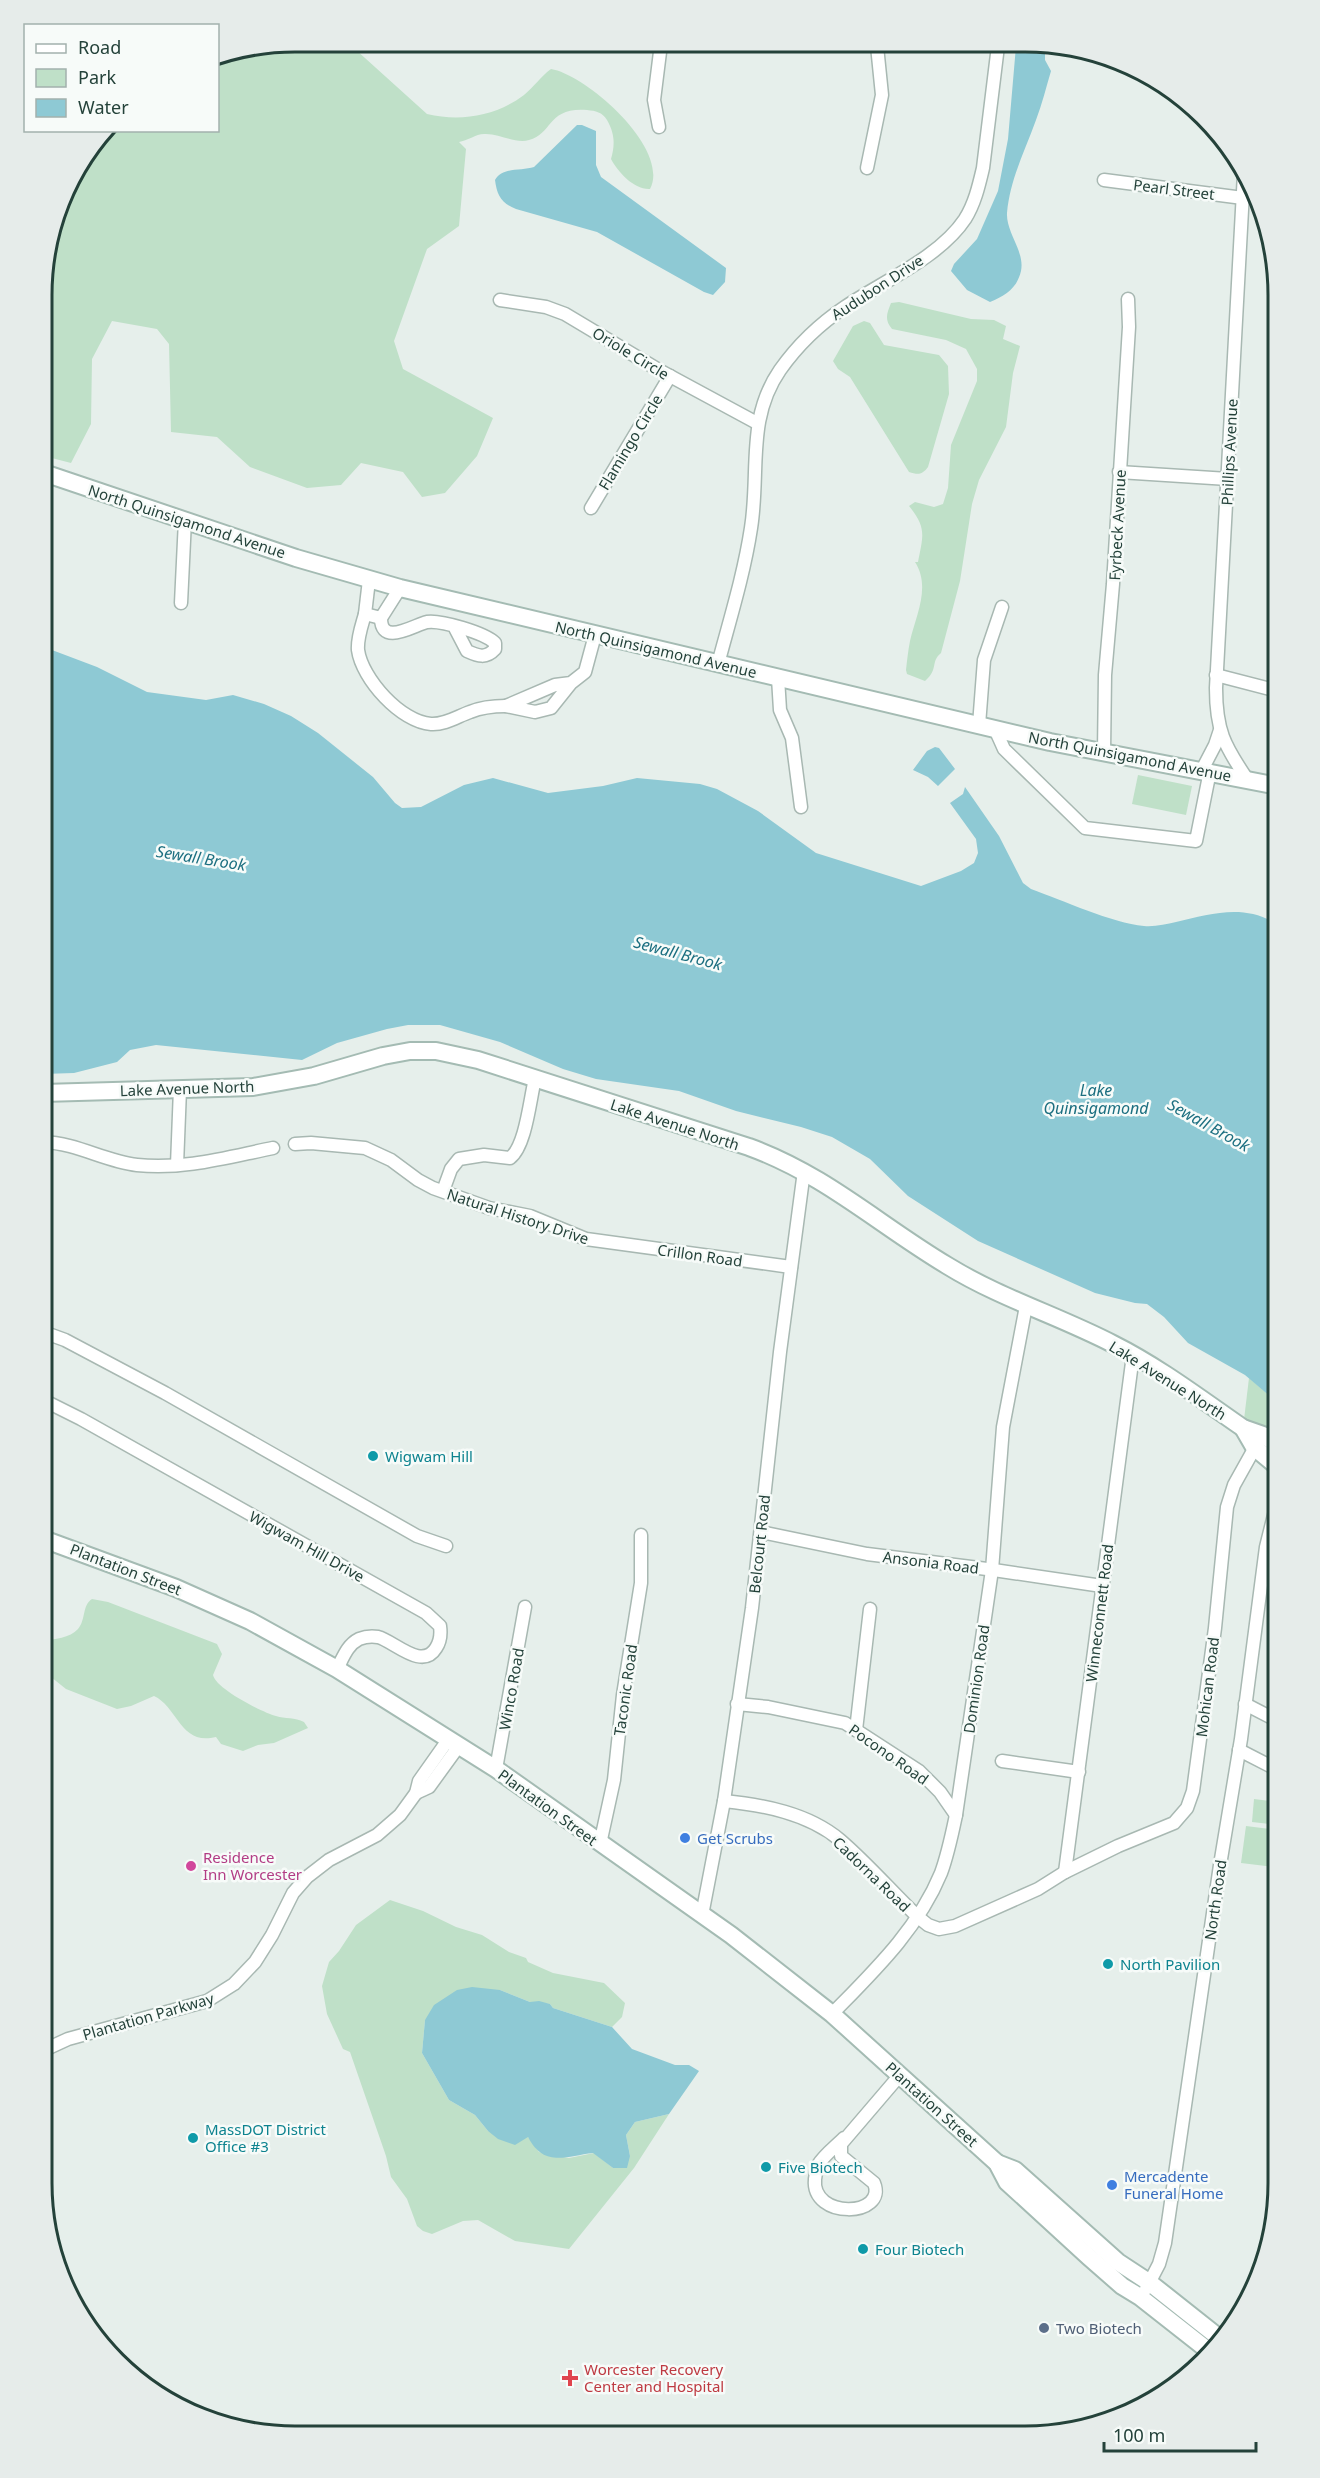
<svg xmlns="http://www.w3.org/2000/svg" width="1320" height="2478" viewBox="0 0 1320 2478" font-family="'Noto Sans',sans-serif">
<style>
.green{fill:#bfe0c8}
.water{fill:#8ec9d4}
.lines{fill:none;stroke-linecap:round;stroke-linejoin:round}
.street-casing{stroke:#a8b8b2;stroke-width:15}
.secondary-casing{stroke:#a4bbb3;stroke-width:20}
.street{stroke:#fff;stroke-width:12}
.secondary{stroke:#fff;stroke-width:16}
.culture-dot{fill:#0f9aa8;stroke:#f7fbf9;stroke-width:2}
.shop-dot{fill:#3f7fe0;stroke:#f7fbf9;stroke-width:2}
.hotel-dot{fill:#d1479c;stroke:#f7fbf9;stroke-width:2}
.service-dot{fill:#5c6f8a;stroke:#f7fbf9;stroke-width:2}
.health-dot{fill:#e0444e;stroke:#f7fbf9;stroke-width:2}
.labels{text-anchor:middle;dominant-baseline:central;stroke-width:5;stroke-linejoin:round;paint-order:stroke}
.street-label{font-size:15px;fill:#24423a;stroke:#f7fbf9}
.culture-label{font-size:15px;fill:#0d838f;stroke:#f7fbf9;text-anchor:start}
.shop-label{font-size:15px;fill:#366cbe;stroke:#f7fbf9;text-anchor:start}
.hotel-label{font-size:15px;fill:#b23c85;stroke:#f7fbf9;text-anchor:start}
.service-label{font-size:15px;fill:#4e5e75;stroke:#f7fbf9;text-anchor:start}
.health-label{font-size:15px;fill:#be3a42;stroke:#f7fbf9;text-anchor:start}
.water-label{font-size:16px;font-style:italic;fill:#1c6f80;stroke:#f7fbf9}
.rim{fill:none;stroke:#24423a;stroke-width:3}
</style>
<rect width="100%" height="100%" fill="#e6efeb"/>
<g class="green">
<path d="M296,42H352L355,49L427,114C461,122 496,116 524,95C534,87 541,76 551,69C587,75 671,149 650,189C634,190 618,172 611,159C615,145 615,134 607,120C602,112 596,111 587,110C547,107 553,134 529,140C515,144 499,133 484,134C476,134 467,141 459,142L466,149L459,226L427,249L394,341L403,369L493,418L477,456L445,493L422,497L403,472L361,463L341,485L307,488L250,467L217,437L171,432L169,344L157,329L112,321L92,359L91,424L71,463L44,456V263L68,183L109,131L218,130V57Z"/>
<path d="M899,302L971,319L994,320L1006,326L1003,339L1020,346L1013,373L1006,427L979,480L972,504L960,581L941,653C930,662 939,669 925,681L907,674L906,670C907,661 908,651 910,641C916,615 931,587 915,562H918C923,536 927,528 909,506L915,502L934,507L943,504L948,488L951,445L977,381V369L966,349L946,340L892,329C884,320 887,313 891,303Z"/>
<path d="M864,321L870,323L884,345L939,355L948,366L949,394L928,467C922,475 918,475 909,472L850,377L838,369L833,361L853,326Z"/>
<polygon points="1138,775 1192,786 1186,815 1132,804"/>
<polygon points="1249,1378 1278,1403 1278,1445 1243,1428"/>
<path d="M92,1599L108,1602L217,1644L222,1654L213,1675C216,1689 262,1712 276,1716C285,1719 295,1717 304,1722L308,1728L274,1743L258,1745L243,1751L221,1744L216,1737C180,1746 178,1707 154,1696L131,1706L117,1709L66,1689L51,1677H43V1641C54,1639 70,1638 78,1629C86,1620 82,1605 92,1599Z"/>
<polygon points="1254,1799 1278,1802 1278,1825 1252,1822"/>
<polygon points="1246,1826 1278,1830 1275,1867 1241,1863"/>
<polygon points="390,1900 423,1911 456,1927 482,1935 509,1952 526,1958 528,1962 553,1973 604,1983 625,2003 622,2017 612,2027 553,2008 550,2004 530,2002 500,1990 425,2020 422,2053 449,2100 475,2115 488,2131 528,2137 539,2152 569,2158 594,2153 613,2168 630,2156 626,2135 635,2122 669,2114 634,2168 569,2249 515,2241 478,2220 463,2221 432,2234 423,2231 417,2226 407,2199 391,2177 386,2156 350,2052 343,2049 327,2014 322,1986 329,1962 339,1951 356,1925"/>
</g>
<g class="water">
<path d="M1016,46L1045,47V60L1051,71C1046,88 1042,104 1036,120C1025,151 1010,179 1007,213C1006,233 1025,251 1021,271C1017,288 1006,295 990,302L967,290L951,271L954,264L977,239L998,191L1008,139Z"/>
<path d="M577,125H582L596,131V165L601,177L726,268L725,282L713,295L704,292L597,232L516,209C501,203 497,195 495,180C502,167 522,171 534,167Z"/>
<path d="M44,647L97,667L147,692L206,700L233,695L264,704L291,716L318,733L373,777L395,803L402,808L421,807L464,785L493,778L548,793L603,786L637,778L700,784L717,789L758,811L816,853L921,886L961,871L974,863L978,853L976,839L950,803L963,794L965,787L999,836L1023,883L1031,889C1062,900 1112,923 1144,926C1155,927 1166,924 1176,922C1211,914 1245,903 1278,925V1403L1245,1375L1188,1343L1164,1317L1147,1304L1135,1303L1095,1293L978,1241L908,1196L870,1159L832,1137L801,1127L736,1111L679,1091L596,1079L563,1069L500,1042L440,1025H408L387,1029L337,1043L302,1060L156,1045L130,1050L117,1062L74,1073L43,1074Z"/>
<polygon points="935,747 939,748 955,769 938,786 928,777 913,770 927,751"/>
<path d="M472,1987L500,1990L530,2002L539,2001L550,2004L553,2008L612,2027L632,2049L675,2065H689L699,2071L669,2114L635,2122L626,2135L630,2156L627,2168H613L593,2153C566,2156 544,2168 528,2137L515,2145L498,2139L488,2131L475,2115L449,2100L422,2053L425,2020L434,2005L457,1990Z"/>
</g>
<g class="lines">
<defs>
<g id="street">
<polyline points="659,127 654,100 661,44"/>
<polyline points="867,168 882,95 877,46"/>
<path d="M1244,173L1216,688C1216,730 1224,745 1247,779"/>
<polyline points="1104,180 1243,198"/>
<polyline points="500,300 546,307 565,314 657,369 757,423"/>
<polyline points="1119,472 1228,479"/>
<polyline points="591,508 670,376"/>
<path d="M400,588L381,618C381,647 414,625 427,622C441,620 485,633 495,643V649C486,659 478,656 467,651L455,628"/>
<polyline points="181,603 185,520"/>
<polyline points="365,614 369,580"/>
<path d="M381,618L365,614C362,625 357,638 358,650C362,679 401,722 431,724C445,725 458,716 470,712C482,707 493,706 506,706"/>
<path d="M718,664C730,619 744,574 751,528C760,472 746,419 780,370C797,346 821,323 845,307C882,282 940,257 965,219C975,203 979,185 983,168L998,46"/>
<polyline points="1216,675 1278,691"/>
<polyline points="778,678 780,710 792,738 801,807"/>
<polyline points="571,683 555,685 506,706 535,712 551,708 571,683 585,672 595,635"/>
<polyline points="979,725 984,660 1002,607"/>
<polyline points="995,729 1004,749 1085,828 1196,841 1210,771"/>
<polyline points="1104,752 1105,675 1113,584 1129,327 1128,299"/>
<polyline points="1202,770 1215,745 1220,730"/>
<path d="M43,1142C77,1143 104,1161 137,1165C184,1170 228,1157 273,1148"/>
<polyline points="295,1144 311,1143 365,1148 391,1160 418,1180 433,1188 489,1208 530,1216 586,1239 791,1267"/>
<polyline points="177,1165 180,1089"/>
<path d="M443,1191L451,1169L459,1159L484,1155L510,1158C526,1146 530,1098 535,1079"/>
<polyline points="43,1332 65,1340 165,1393 417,1536 446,1546"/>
<path d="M43,1400L81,1419L426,1613L440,1626C441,1633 440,1642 436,1648C422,1671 394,1641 378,1637C372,1636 364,1637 359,1639C347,1645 343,1658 337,1669"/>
<polyline points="761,1532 867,1554 987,1569 1102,1586"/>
<polyline points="737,1704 768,1707 845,1723 919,1771 940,1792 956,1815"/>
<polyline points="1245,1704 1278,1721"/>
<polyline points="856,1730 870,1609"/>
<polyline points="1239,1750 1278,1770"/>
<polyline points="1002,1761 1079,1772"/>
<polyline points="496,1769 525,1607"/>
<polyline points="416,1793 429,1787 458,1747"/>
<path d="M724,1801C763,1805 808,1813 840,1840C867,1863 892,1892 918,1917L928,1925L939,1929L955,1926L1038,1889L1065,1872L1118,1846L1174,1823L1187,1808L1193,1791L1215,1628L1227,1507L1234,1485L1258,1442"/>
<polyline points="600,1844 614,1780 623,1695 641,1583 641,1535"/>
<polyline points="1065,1872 1133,1355"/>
<polyline points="702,1915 724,1801 752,1608 780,1352 804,1171"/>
<path d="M832,2014C874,1971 918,1929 941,1873C948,1854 952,1834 956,1815L992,1570L1003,1427L1026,1306"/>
<polyline points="42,2051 68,2039 207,2001 234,1984 255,1962 272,1935 293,1893 307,1877 329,1860 377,1835 400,1815 416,1793 419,1781 448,1740"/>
<path d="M844,2138C835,2147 824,2155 818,2165C816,2169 816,2174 815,2179C811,2220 888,2217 874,2183L841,2156V2144L900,2075"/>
<polyline points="1146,2289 1159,2264 1165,2243 1220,1865 1241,1739 1266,1547 1278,1499"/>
</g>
<g id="secondary">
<polyline points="44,473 296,558 400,588 1050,742 1278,786"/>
<path d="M43,1093L253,1087L314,1076L383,1056L410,1051H436L478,1060L749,1147C826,1175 879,1225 948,1266C1000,1298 1059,1316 1113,1344C1159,1367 1201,1399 1243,1428L1263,1435L1278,1445"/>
<polyline points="1243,1428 1254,1447 1278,1467"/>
<polyline points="43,1539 176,1588 250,1621 337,1669 496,1769 731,1935 832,2014 997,2163 1007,2182 1089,2257 1122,2286 1140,2297 1210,2352"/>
<polyline points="997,2163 1015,2170 1118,2262 1150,2283 1222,2340"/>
</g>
</defs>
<use href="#street" class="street-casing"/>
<use href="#secondary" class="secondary-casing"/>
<use href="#street" class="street"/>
<use href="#secondary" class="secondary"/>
</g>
<g class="culture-dot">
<circle cx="373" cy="1456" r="6"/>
<circle cx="1108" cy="1964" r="6"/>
<circle cx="193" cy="2138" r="6"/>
<circle cx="766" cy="2167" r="6"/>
<circle cx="863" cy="2249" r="6"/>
</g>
<g class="shop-dot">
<circle cx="685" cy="1838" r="6"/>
<circle cx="1112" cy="2185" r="6"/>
</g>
<circle class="hotel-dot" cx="191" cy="1866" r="6"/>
<circle class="service-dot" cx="1044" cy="2328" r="6"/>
<path class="health-dot" d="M567 2369h6v6h6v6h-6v6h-6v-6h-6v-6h6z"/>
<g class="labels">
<g class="street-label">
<text transform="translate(1174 189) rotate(7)">Pearl Street</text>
<text transform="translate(877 287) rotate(-33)">Audubon Drive</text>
<text transform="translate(631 353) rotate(31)">Oriole Circle</text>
<text transform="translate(630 442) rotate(-59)">Flamingo Circle</text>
<text transform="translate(1229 452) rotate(-87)">Phillips Avenue</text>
<text transform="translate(187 521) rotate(18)">North Quinsigamond Avenue</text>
<text transform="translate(1117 525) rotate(-87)">Fyrbeck Avenue</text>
<text transform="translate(656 649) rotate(13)">North Quinsigamond Avenue</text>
<text transform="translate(1130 756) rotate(11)">North Quinsigamond Avenue</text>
<text transform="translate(187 1088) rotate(-2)">Lake Avenue North</text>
<text transform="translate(675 1124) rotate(18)">Lake Avenue North</text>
<text transform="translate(518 1216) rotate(18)">Natural History Drive</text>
<text transform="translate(700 1255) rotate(8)">Crillon Road</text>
<text transform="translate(1168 1380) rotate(32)">Lake Avenue North</text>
<text transform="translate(759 1544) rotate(-84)">Belcourt Road</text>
<text transform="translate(307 1546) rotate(29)">Wigwam Hill Drive</text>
<text transform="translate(931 1562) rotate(7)">Ansonia Road</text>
<text transform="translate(126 1569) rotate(21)">Plantation Street</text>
<text transform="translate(1099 1613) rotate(-83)">Winneconnett Road</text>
<text transform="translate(976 1679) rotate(-82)">Dominion Road</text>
<text transform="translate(1207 1687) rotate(-83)">Mohican Road</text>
<text transform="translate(511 1689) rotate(-80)">Winco Road</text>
<text transform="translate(625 1690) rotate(-82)">Taconic Road</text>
<text transform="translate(889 1754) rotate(35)">Pocono Road</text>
<text transform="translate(548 1807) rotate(36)">Plantation Street</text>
<text transform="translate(872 1874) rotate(44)">Cadorna Road</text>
<text transform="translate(1215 1900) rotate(-82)">North Road</text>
<text transform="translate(148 2016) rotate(-16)">Plantation Parkway</text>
<text transform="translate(932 2104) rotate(42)">Plantation Street</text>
</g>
<g class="culture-label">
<text x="385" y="1456">Wigwam Hill</text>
<text x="1120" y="1964">North Pavilion</text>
<text x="205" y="2129">MassDOT District<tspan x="205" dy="17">Office #3</tspan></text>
<text x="778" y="2167">Five Biotech</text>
<text x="875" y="2249">Four Biotech</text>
</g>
<g class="shop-label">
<text x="697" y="1838">Get Scrubs</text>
<text x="1124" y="2176">Mercadente<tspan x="1124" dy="17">Funeral Home</tspan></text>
</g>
<g class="hotel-label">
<text x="203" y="1857">Residence<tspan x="203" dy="17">Inn Worcester</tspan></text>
</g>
<g class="service-label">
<text x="1056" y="2328">Two Biotech</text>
</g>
<g class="health-label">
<text x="584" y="2369">Worcester Recovery<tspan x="584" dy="17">Center and Hospital</tspan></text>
</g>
<g class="water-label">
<text transform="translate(201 858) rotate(9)">Sewall Brook</text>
<text transform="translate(678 953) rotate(15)">Sewall Brook</text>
<text x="1096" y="1090">Lake<tspan x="1096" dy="18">Quinsigamond</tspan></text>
<text transform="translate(1209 1125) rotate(29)">Sewall Brook</text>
</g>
</g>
<path d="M0 0H1320V2478H0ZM295 52H1025A243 243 0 0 1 1268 295V2183A243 243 0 0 1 1025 2426H295A243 243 0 0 1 52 2183V295A243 243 0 0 1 295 52Z" fill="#e6ecea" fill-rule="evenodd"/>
<path class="rim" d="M295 52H1025A243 243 0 0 1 1268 295V2183A243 243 0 0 1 1025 2426H295A243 243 0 0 1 52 2183V295A243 243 0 0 1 295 52Z"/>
<rect x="24" y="24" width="195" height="108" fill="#f7fbf9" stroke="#a3b1ad" stroke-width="1.5"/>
<rect x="36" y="44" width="30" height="9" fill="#ffffff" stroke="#a3b1ad" stroke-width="1.5"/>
<text x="78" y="54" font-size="18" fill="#24423a">Road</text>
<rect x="36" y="69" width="30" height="18" fill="#bfe0c8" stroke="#a3b1ad" stroke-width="1.5"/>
<text x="78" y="84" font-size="18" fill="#24423a">Park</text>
<rect x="36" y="99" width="30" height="18" fill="#8ec9d4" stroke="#a3b1ad" stroke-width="1.5"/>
<text x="78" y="114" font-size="18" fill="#24423a">Water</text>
<path d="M1104 2442v9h152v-9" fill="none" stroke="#24423a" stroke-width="3"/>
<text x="1113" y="2442" font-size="18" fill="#24423a" stroke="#f7fbf9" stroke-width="4.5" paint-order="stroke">100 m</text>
</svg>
